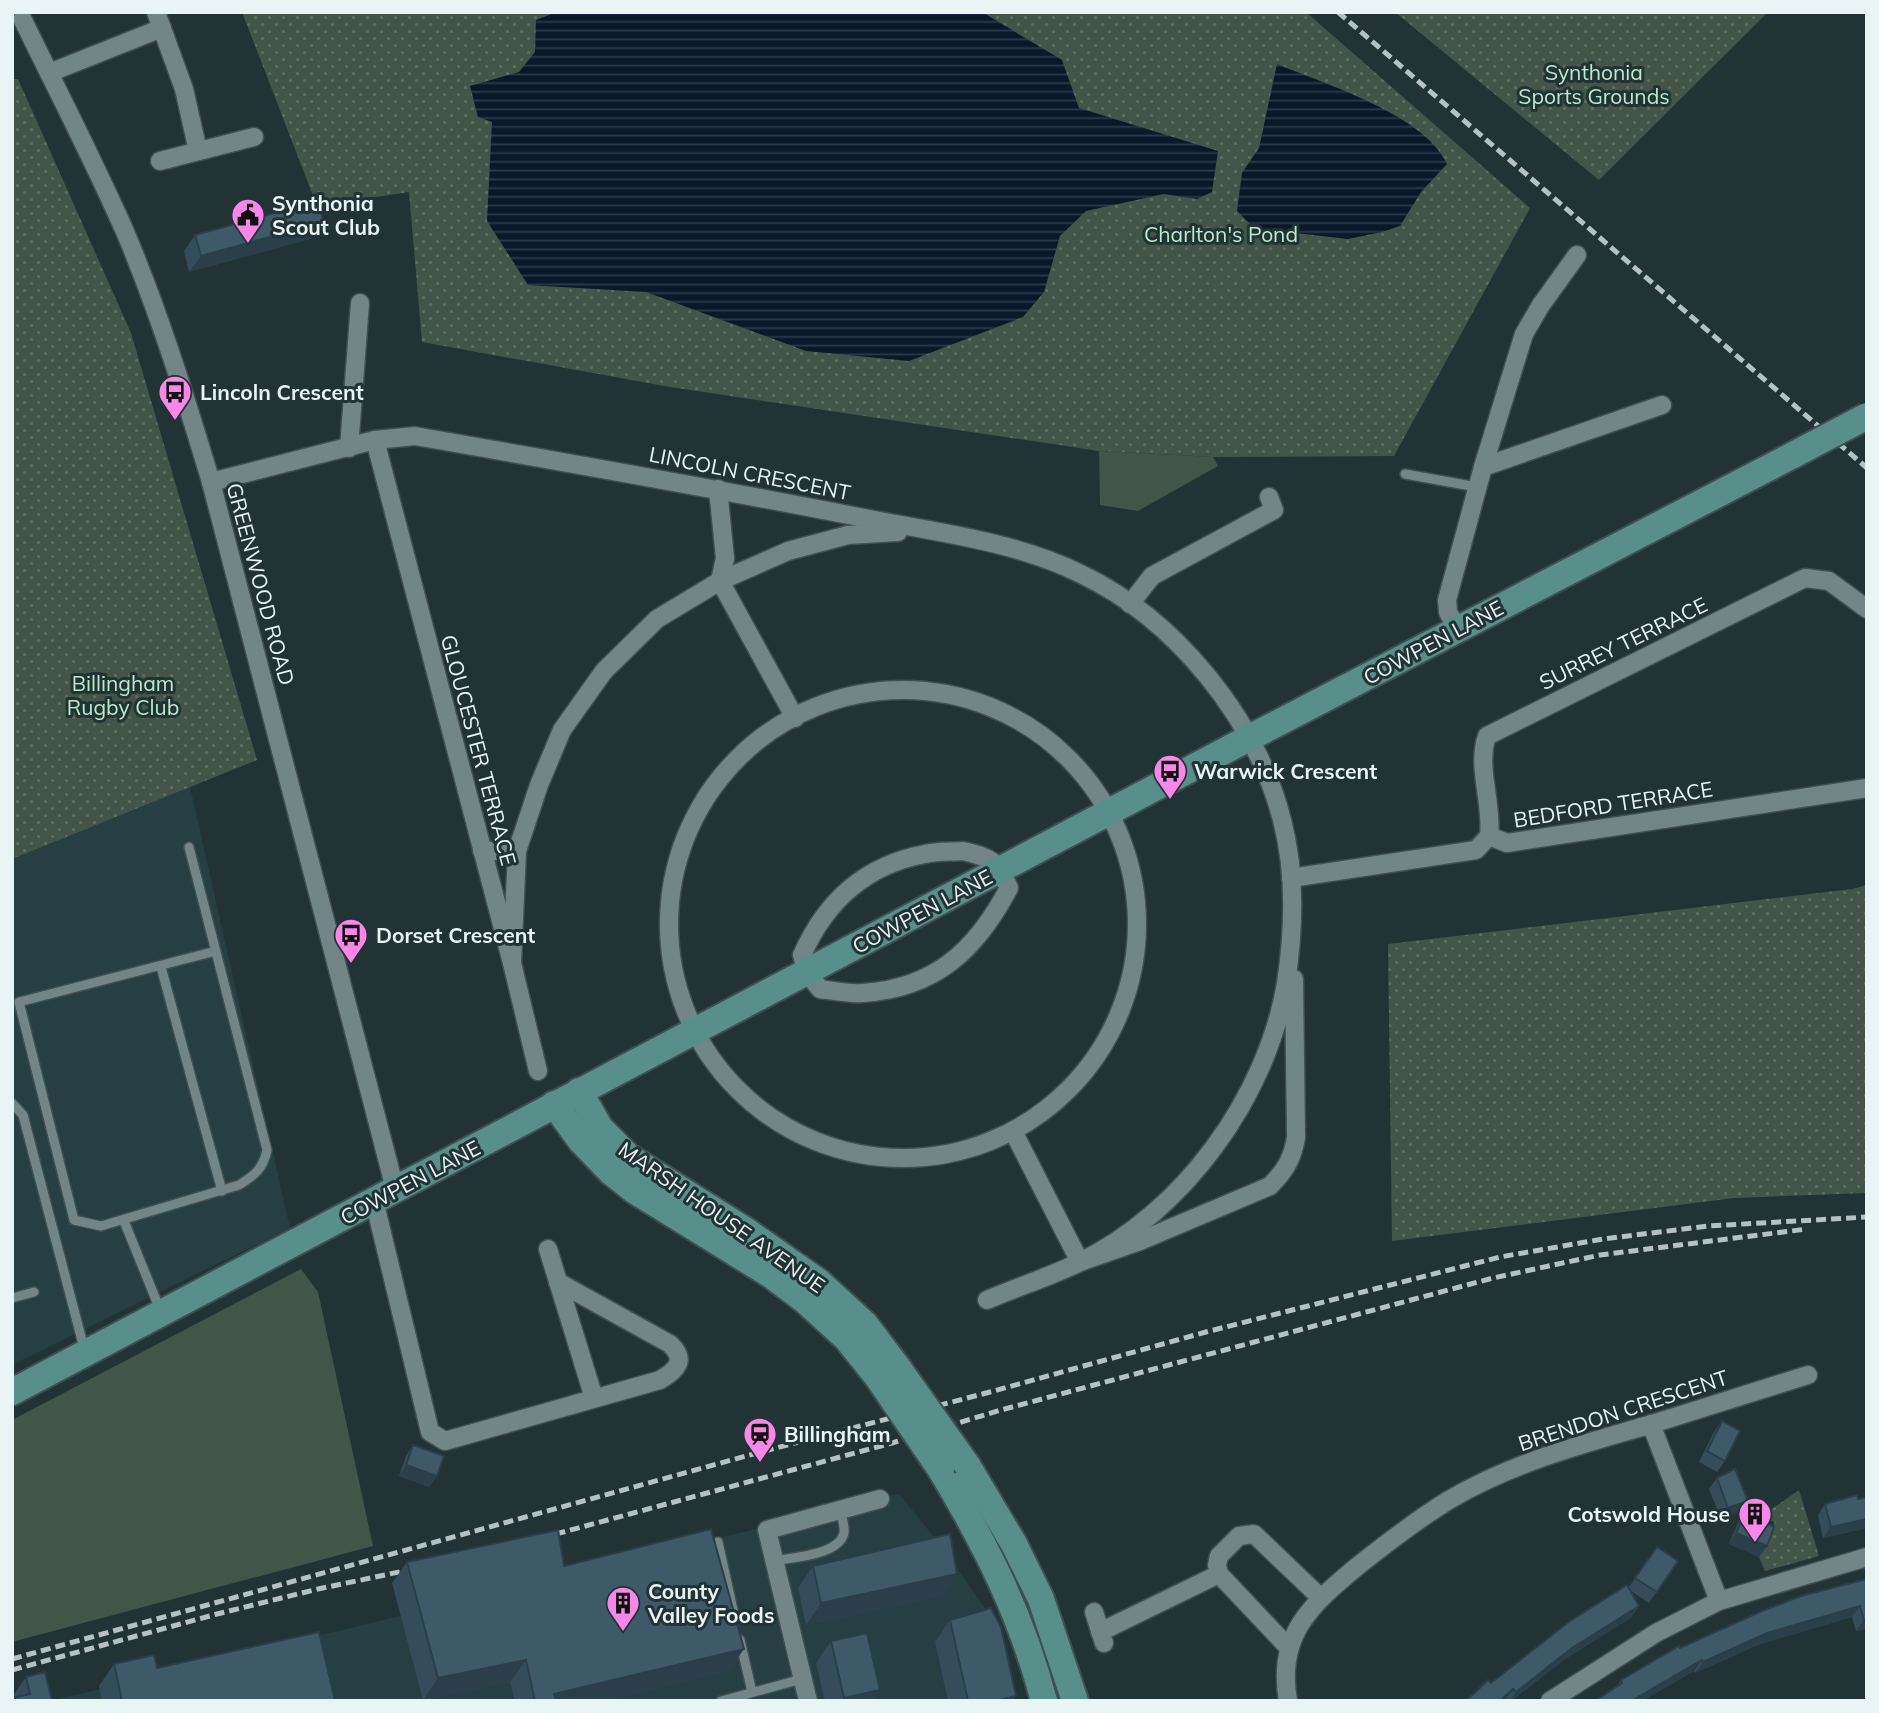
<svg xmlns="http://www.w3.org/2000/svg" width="1879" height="1713" viewBox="0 0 1879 1713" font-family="Mulish,sans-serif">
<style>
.built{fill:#253f42}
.park{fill:url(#park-dots)}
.garden{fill:#425548}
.water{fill:url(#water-rules)}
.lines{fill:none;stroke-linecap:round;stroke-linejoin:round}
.lane-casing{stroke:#404f50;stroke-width:12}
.street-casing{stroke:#404f50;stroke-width:21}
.secondary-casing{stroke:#404f50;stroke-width:30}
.lane{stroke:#728587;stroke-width:9}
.street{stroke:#728587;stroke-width:18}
.secondary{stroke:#598f8b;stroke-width:26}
.rail{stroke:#b5c1c3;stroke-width:5;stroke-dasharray:10 5;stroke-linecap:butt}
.secondary-bridge-casing{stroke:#404f50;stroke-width:30;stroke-linecap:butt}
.secondary-bridge{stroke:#598f8b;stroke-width:26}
.wall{fill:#354d5a}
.shaded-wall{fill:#2b3f4a}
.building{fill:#3e5a69;stroke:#2b3f4a;stroke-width:2}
.labels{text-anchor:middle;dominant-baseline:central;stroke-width:6;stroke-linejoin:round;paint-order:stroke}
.park-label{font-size:21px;fill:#b8ebc7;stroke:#223335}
.poi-label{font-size:21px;font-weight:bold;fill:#e9f4f5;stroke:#223335;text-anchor:start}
.street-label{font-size:21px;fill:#e9f4f5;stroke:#223335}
</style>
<defs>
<pattern id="park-dots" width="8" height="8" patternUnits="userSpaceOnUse" patternTransform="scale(1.75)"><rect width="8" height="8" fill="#425548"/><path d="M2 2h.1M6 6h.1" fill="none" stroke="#5d6e63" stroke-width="1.8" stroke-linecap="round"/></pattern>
<pattern id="water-rules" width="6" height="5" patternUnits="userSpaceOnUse" patternTransform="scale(1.75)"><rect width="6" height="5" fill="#0a182a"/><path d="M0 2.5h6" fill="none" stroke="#2e3a4a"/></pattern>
</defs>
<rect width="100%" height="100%" fill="#223335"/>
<g class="built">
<polygon points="190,787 290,1228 12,1365 12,859"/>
<polygon points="899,1494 944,1549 989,1614 1009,1701 51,1701"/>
</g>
<g class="park">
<polygon points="242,12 1306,12 1530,208 1394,456 1213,457 1099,451 670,387 422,342 409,192 317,206"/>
<polygon points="1395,12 1768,12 1599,180"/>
<polygon points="12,79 18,79 131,333 257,760 12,859"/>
<polygon points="1867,885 1867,1193 1734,1198 1392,1241 1388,944 1852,889"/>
<polygon points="1799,1490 1819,1556 1765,1571 1759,1557 1775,1522 1759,1518"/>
</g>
<g class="garden">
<polygon points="1099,451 1213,457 1218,466 1138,511 1100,505"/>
<polygon points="301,1269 318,1292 373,1546 12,1642 12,1420"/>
</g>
<g class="water">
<polygon points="557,12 982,12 1062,60 1079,108 1218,151 1212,192 1197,199 1164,194 1086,211 1060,236 1044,292 1023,317 909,361 806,351 646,292 528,285 487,221 492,122 478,117 470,86 519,72 535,52 536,20"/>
<path d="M1277,64C1325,84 1425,115 1447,164L1421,192L1400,226L1382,232L1348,239L1287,232L1259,233L1237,211L1242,173L1259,148Z"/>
</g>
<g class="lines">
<defs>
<g id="lane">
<polyline points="1405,474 1477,487"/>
<path d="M189,847L267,1150C263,1169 255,1175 239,1185L101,1226L74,1220L19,1002L216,951"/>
<polyline points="161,967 222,1191"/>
<polyline points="12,1103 23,1115 85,1352"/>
<polyline points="124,1221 161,1312"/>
<polyline points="12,1298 34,1292"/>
<polyline points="718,1542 735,1619"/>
<path d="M774,1561C794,1557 839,1555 844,1533C845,1525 842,1518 840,1510"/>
<polyline points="740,1640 752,1692"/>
<polyline points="721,1701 802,1679"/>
</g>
<g id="street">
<path d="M19,12C55,86 93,159 126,234C160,315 186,399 211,482L395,1189"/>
<polyline points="156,12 184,89 198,151"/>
<polyline points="49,73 162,28"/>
<polyline points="160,161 254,137"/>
<polyline points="375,440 512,963 538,1071"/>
<polyline points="349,448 360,303"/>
<polyline points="1483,467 1524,334 1541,305 1577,255"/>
<path d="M211,482L375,440L415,436C564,462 712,488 859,517C933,532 1012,540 1081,574C1175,619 1256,718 1282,820C1296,873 1294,930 1286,983C1267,1097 1183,1213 1078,1263C1049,1277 1017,1287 987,1300"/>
<polyline points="718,489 725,558 720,581 795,718"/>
<polyline points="1130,604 1152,576 1274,510 1269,497"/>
<polyline points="1457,629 1448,612 1447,600 1483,467 1662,405"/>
<circle cx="903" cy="924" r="234"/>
<path d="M1489,836C1493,803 1476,767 1487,736L1805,578L1829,581L1867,609"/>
<polyline points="1489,836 1507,843 1867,788"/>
<polyline points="482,851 517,851"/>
<path d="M963,851C992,858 996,860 1009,888C976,950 936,988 863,993C849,994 834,991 820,989L807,972L802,955C826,901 866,865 925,854C937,851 951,852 963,851Z"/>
<polyline points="1291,878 1476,850 1489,836"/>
<polyline points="512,963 517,851 539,785 562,730 604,671 657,619 720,581 788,551 848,535 898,532"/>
<path d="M1013,1131L1080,1262L1140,1241L1270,1186C1285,1171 1293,1158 1296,1137L1294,979"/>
<path d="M374,1200L430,1432L445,1441L660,1380C677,1370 687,1360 670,1344L558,1282"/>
<polyline points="548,1249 594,1398"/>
<polyline points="1651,1424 1719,1601"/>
<polyline points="1094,1612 1104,1643"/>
<polyline points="1100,1632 1219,1574"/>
<polyline points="1288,1647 1219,1574 1217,1565 1219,1556 1239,1536 1254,1534 1321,1598"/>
<polyline points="808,1701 767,1530 880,1499"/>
<path d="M1288,1701C1276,1634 1312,1604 1359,1565C1388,1542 1418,1519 1449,1500C1511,1463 1583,1444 1652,1424C1704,1408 1756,1391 1808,1375"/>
<polyline points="1550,1701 1656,1633 1719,1601 1867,1557"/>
</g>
<g id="secondary">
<polyline points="579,1091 600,1128 629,1157 745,1230 819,1282 865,1324 896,1365"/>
<polyline points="554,1104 581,1141 611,1172 635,1191 771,1275 803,1299 847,1339 876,1375"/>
<polyline points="12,1392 1249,738 1795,454"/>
<polyline points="967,1465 1014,1544 1041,1599 1075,1701"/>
<path d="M941,1470C987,1547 1021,1614 1044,1701"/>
</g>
</defs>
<use href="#lane" class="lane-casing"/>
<use href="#street" class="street-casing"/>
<use href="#secondary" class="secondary-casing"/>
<use href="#lane" class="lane"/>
<use href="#street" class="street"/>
<use href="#secondary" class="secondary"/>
<g class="rail">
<polyline points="1338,12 1867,468"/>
<polyline points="541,1538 892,1443 1001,1410 1493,1278 1600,1255 1807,1229"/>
<polyline points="12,1659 757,1453 990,1392 1206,1332 1500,1257 1603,1239 1708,1226 1867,1217"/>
<polyline points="12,1670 217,1614 318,1589 418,1568"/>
</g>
<defs>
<g id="secondary-bridge">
<polyline points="1795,454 1867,416"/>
<polyline points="896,1365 967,1465"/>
<polyline points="876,1375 941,1470"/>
</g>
</defs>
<use href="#secondary-bridge" class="secondary-bridge-casing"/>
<use href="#secondary-bridge" class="secondary-bridge"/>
</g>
<g class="wall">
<polygon points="195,235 313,238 189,272 184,251"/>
<polygon points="1722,1421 1725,1461 1717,1472 1699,1462 1714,1432"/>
<polygon points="413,1445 437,1476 429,1487 399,1476 406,1456"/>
<polygon points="1717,1478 1740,1512 1721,1519 1709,1489"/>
<polygon points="1867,1497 1867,1528 1823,1538 1818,1515 1825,1504"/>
<polygon points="1745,1512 1767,1546 1759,1557 1729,1544 1738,1523"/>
<polygon points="1657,1547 1678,1561 1649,1603 1631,1591 1632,1617 1565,1659 1511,1701 1505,1700 1504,1701 1466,1701 1629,1587"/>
<polygon points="407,1562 564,1566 729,1671 601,1701 515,1701 510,1682 423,1700 392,1583"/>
<polygon points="813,1566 942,1596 806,1625 798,1588"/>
<polygon points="1867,1579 1867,1629 1856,1631 1852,1617 1760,1644 1695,1673 1694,1671 1642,1701 1595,1701 1617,1686 1621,1680 1680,1648"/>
<polygon points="950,1620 1016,1696 1012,1701 948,1701 935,1642"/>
<polygon points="831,1641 880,1690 872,1701 825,1701 816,1663"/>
<polygon points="114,1664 157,1668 335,1701 102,1701 99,1686"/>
<polygon points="26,1677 52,1701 12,1701 12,1697"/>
</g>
<g class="shaded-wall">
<polygon points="324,222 313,238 189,272 201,256"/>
<polygon points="406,1465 437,1476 429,1487 399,1476"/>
<polygon points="1748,1501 1740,1512 1721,1519 1728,1508"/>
<polygon points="1867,1519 1867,1528 1823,1538 1831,1527"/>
<polygon points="1736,1533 1767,1546 1759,1557 1729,1544"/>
<polygon points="957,1574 942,1596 806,1625 821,1603"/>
<polygon points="1639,1606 1632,1617 1565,1659 1510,1701 1516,1692 1572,1648"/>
<polygon points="1860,1606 1852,1617 1760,1644 1695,1673 1703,1662 1767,1633"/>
<polygon points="1864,1620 1867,1620 1867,1629 1856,1631"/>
<polygon points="744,1649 729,1671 601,1701 549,1701 554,1694"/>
<polygon points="526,1660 510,1682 423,1700 438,1678"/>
<polygon points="1702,1660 1694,1671 1642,1701 1631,1701"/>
<polygon points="1513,1689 1504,1701 1500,1701"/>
<polygon points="880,1690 872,1701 843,1701 844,1698"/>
<polygon points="1016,1696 1012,1701 995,1701"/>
</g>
<g class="building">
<polygon points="318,201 324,222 201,256 195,235"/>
<polygon points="1722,1421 1740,1431 1725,1461 1707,1451"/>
<polygon points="413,1445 444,1456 437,1476 406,1465"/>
<polygon points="1735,1469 1748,1501 1728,1508 1717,1478"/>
<polygon points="1857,1495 1858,1499 1867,1497 1867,1519 1831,1527 1825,1504"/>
<polygon points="1745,1512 1774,1527 1767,1546 1736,1533"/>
<polygon points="711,1529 744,1649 554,1694 556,1701 535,1701 526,1660 438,1678 407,1562 558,1530 564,1566"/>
<polygon points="950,1534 957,1574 821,1603 813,1566"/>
<polygon points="1657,1547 1678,1561 1657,1592 1635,1578"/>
<polygon points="1867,1579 1867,1620 1864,1620 1860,1606 1767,1633 1703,1662 1702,1660 1631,1701 1595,1701 1622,1683 1621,1680 1679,1646 1680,1648 1762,1611 1801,1596"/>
<polygon points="1627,1585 1639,1606 1572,1648 1516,1692 1513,1689 1500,1701 1466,1701 1488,1680 1491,1683 1570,1621"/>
<polygon points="991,1608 1001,1627 1016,1696 995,1701 968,1701 950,1620"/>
<polygon points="319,1632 335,1701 122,1701 114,1664 154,1655 157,1668"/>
<polygon points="867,1633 880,1690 844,1698 831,1641"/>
<polygon points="45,1672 52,1701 12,1701 12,1698 30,1694 26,1677"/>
</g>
<defs>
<symbol id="civic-pin" viewBox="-11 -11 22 30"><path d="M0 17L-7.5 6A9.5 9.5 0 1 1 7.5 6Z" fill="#f987e9" stroke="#223335"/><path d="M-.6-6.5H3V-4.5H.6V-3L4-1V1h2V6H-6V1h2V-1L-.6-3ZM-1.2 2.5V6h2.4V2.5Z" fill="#111"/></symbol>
<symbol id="bus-pin" viewBox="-11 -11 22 30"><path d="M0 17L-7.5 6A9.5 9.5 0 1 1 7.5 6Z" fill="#f987e9" stroke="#223335"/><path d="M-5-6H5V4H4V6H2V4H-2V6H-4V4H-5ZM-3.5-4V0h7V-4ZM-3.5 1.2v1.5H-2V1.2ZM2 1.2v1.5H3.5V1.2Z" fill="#111"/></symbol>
<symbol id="station-pin" viewBox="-11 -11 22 30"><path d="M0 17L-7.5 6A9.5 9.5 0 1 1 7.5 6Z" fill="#f987e9" stroke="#223335"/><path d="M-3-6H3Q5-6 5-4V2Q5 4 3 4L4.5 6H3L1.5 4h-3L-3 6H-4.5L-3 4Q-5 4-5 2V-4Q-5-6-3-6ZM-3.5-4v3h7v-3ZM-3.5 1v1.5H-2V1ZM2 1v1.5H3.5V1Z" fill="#111"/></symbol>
<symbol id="building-pin" viewBox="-11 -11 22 30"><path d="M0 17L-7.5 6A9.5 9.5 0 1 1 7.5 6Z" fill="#f987e9" stroke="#223335"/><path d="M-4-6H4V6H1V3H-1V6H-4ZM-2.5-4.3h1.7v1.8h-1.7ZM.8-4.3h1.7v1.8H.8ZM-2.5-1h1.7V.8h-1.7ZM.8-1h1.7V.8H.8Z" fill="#111"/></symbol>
</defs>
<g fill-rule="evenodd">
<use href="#civic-pin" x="229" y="196" width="38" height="52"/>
<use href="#bus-pin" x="156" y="373" width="38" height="52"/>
<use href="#bus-pin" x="1151" y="752" width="38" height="52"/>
<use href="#bus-pin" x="332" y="916" width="38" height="52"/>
<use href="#station-pin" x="741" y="1415" width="38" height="52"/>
<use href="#building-pin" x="1736" y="1495" width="38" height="52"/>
<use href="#building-pin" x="604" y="1584" width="38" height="52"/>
</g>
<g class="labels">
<g class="park-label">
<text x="1594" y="72">Synthonia<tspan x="1594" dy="24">Sports Grounds</tspan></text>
<text x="1221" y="234">Charlton's Pond</text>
<text x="123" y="683">Billingham<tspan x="123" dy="24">Rugby Club</tspan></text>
</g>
<g class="poi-label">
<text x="272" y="203">Synthonia<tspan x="272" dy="24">Scout Club</tspan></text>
<text x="200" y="392">Lincoln Crescent</text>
<text x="1194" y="771">Warwick Crescent</text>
<text x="376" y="935">Dorset Crescent</text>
<text x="784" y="1434">Billingham</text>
<text x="1730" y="1514" text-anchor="end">Cotswold House</text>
<text x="648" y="1591">County<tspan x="648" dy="24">Valley Foods</tspan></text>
</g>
<g class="street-label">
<text transform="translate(750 473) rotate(11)">LINCOLN CRESCENT</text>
<text transform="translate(261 584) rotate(75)">GREENWOOD ROAD</text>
<text transform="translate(1433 642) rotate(-28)">COWPEN LANE</text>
<text transform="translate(1623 643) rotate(-26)">SURREY TERRACE</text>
<text transform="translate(479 750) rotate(75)">GLOUCESTER TERRACE</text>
<text transform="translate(1613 804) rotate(-9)">BEDFORD TERRACE</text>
<text transform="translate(922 911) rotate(-28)">COWPEN LANE</text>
<text transform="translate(410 1182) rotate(-28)">COWPEN LANE</text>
<text transform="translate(722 1217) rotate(35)">MARSH HOUSE AVENUE</text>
<text transform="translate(1623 1410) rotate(-18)">BRENDON CRESCENT</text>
</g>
</g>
<rect width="1879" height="1713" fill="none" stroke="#e9f4f5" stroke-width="28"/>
</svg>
